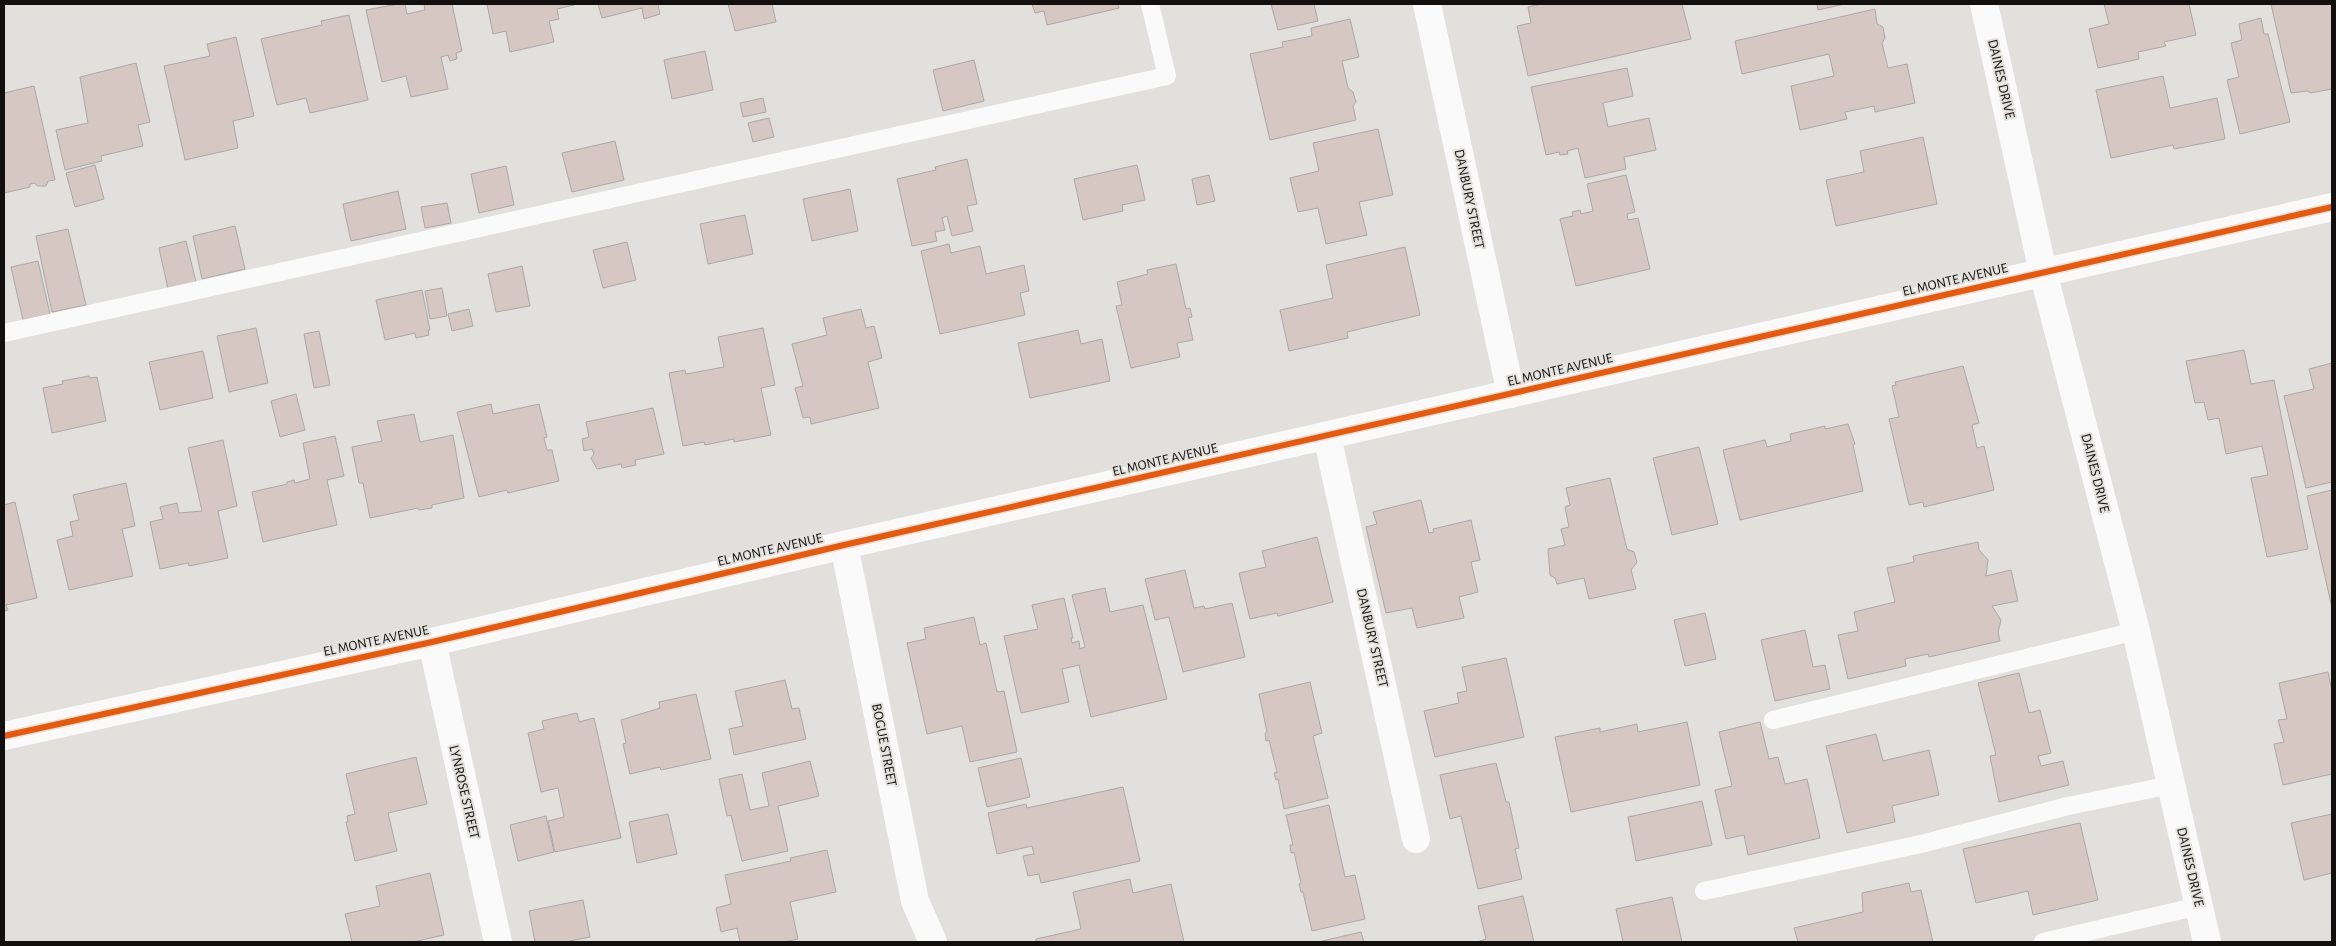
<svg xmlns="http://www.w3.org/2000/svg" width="2336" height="946" viewBox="0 0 2336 946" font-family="'Alegreya Sans',sans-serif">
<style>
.building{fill:#d7c7c3;stroke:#aaa8a7}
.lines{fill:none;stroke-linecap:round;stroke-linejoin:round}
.service{stroke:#fbfafa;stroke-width:18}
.minor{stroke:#fbfafa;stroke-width:28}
.tertiary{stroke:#fbfafa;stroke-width:28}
.cycleway-casing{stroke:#e3e1dc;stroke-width:9}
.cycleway{stroke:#e8590c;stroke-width:6}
.labels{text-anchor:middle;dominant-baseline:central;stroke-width:4;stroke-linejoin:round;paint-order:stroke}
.street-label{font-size:14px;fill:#11100f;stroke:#e3e1dc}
</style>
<rect width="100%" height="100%" fill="#e2e0dd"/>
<g class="building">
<polygon points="398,4 405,4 407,14 425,10 424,4 452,4 462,51 456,53 457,59 450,61 448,55 441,57 448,89 411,97 406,76 382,82 366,10"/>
<polygon points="487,4 574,4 574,5 557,9 559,19 549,21 554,42 510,52 506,31 493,34"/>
<polygon points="598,4 661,4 658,5 660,14 644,19 642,8 602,18"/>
<polygon points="728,4 772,4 776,22 735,31"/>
<polygon points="1032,4 1118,4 1119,8 1047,25 1044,11 1035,13"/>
<polygon points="1271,4 1314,4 1318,21 1278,30"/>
<polygon points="1541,4 1682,4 1691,39 1528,76 1517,26 1531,23 1528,7"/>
<polygon points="1817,4 1845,4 1818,10"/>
<polygon points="2104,4 2189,4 2196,35 2164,42 2166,46 2138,52 2139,59 2098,68 2089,29 2109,24"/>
<polygon points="2271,4 2332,4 2332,89 2311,93 2307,91 2291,93"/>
<polygon points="1875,9 1877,24 1883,27 1885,38 1882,43 1888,68 1907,64 1915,103 1875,112 1874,106 1845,112 1847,119 1800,130 1791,86 1834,76 1829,54 1742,74 1735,41"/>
<polygon points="349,15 368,100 310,113 306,98 277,105 261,39 322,25 321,21"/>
<polygon points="2261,18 2264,34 2268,34 2290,122 2240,134 2227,80 2239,77 2231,43 2242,40 2239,24"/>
<polygon points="1350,19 1359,57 1342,61 1348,88 1353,92 1356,102 1353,106 1356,120 1270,140 1250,54 1283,47 1282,42 1312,36 1311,28"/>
<polygon points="236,37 254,116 233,121 238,148 185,160 164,66 210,56 207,44"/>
<polygon points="705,51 713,90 672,99 664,60"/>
<polygon points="974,60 984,101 943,111 933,70"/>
<polygon points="136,63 150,122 138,125 143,146 101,156 102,161 65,170 56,130 88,123 80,77"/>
<polygon points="1627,68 1633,96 1603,103 1608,127 1649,118 1656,150 1624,157 1626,169 1585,178 1578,148 1567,151 1568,154 1560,155 1559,152 1546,155 1531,87"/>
<polygon points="2163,76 2170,108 2217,98 2225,139 2174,149 2173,145 2111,158 2096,90"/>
<polygon points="34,86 55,180 48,181 46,186 38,186 34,183 30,184 30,187 4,193 4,93"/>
<polygon points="763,98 766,112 743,117 740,103"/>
<polygon points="769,118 774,137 753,142 748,123"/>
<polygon points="1378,129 1393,195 1359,202 1367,235 1326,244 1318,208 1298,212 1290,178 1319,171 1313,143"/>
<polygon points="1923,137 1937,204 1836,226 1826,180 1864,172 1860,151"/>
<polygon points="615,141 624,180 572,192 562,153"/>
<polygon points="967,159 977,204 967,206 973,231 952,236 947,216 942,218 945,230 935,232 937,241 912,246 897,179 936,170 935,167"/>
<polygon points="95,165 104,199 75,207 66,173"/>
<polygon points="1137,165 1145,200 1122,205 1123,211 1083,220 1074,179"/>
<polygon points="506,166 514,205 479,213 471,174"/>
<polygon points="1209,175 1215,201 1197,205 1192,179"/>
<polygon points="1626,175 1635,212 1627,214 1628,220 1638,218 1650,269 1576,286 1560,219 1573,216 1572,212 1580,210 1581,214 1593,211 1587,184"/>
<polygon points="850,189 858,231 812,241 803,199"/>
<polygon points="398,191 406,229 351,241 343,204"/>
<polygon points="447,203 451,223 425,228 421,207"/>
<polygon points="745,215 753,254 708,264 700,224"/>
<polygon points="235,226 245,269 202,279 193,236"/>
<polygon points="68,229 86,305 52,312 36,236"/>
<polygon points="186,241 196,282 168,289 159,248"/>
<polygon points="627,242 636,280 603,288 593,250"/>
<polygon points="949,244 951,253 980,246 986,274 1024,265 1029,291 1020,293 1025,315 940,334 921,251"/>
<polygon points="1405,247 1420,315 1347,332 1348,338 1289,351 1280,310 1333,298 1326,265"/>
<polygon points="38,261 50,314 23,320 11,267"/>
<polygon points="1176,264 1186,309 1190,308 1192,317 1188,318 1193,340 1177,343 1180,357 1131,368 1116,306 1122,305 1117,282 1148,274 1147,270"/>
<polygon points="522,266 530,306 496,312 488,274"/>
<polygon points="442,288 447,316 430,319 425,291"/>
<polygon points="422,290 430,330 428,330 429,335 416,338 415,333 385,340 376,300"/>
<polygon points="469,309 473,326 452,331 448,314"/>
<polygon points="861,309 866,328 874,326 882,358 868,362 879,408 811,424 810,417 803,418 795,388 803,386 792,344 827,335 823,318"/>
<polygon points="256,328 268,383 229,392 217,336"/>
<polygon points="763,328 775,385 761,388 771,435 734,442 734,439 705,445 704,442 683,446 669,373 685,370 686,374 724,367 718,337"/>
<polygon points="1078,330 1081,344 1102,339 1110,381 1030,398 1018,343"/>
<polygon points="319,331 330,385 314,388 304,334"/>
<polygon points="2244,350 2251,384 2274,380 2308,549 2267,557 2251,478 2268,475 2262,446 2226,454 2219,418 2208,420 2204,402 2195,403 2186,361"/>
<polygon points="203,351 213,398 160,410 149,362"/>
<polygon points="2332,363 2332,482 2306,488 2284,396 2314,389 2309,369"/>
<polygon points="1963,366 1979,423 1972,425 1977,448 1984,446 1994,490 1924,507 1923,502 1909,505 1889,419 1899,417 1892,386 1896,385 1895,382"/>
<polygon points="89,376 90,378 97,377 106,421 52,433 43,388 63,384 62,381"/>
<polygon points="296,394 305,430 280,437 271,401"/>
<polygon points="491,404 493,414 539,404 547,437 544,438 547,450 552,450 559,481 508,493 507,490 479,497 457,412"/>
<polygon points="653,408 664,454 635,460 636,465 622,468 621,464 597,469 591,458 594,454 592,449 584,451 582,439 589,437 586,422"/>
<polygon points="414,414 420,442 453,435 464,498 432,505 432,508 419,510 418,508 370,518 363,483 359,483 352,447 382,441 377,421"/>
<polygon points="1848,424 1855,444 1853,445 1863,491 1740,520 1723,450 1765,440 1767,447 1791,441 1790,434 1825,426 1825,429"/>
<polygon points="335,436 344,476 327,480 337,525 263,542 252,492 287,484 287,482 294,480 295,483 310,479 303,443"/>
<polygon points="223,440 237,506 218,511 228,558 189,566 188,563 160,569 150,522 163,519 160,507 177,503 179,513 202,511 188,448"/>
<polygon points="1699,447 1718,524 1672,535 1653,458"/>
<polygon points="1610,478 1627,549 1634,552 1637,562 1631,570 1636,589 1589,599 1584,578 1557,584 1555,578 1550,575 1548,549 1565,545 1561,529 1569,527 1565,507 1570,505 1566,488"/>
<polygon points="126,483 135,526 122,529 133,576 69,590 57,540 73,536 70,522 79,520 73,495"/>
<polygon points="2332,490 2332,608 2307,496"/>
<polygon points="1421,500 1429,533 1434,532 1433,529 1471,520 1480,560 1471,562 1478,592 1459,597 1464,618 1417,628 1412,608 1386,613 1366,527 1377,524 1373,512"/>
<polygon points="15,502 37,598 6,605 8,610 4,611 4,505"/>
<polygon points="1317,537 1333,602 1278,616 1277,613 1250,619 1239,573 1266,567 1262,551"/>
<polygon points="1978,542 1979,550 1988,560 1986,576 2011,570 2018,601 1992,606 2001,620 1998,632 2000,641 1929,657 1928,654 1905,659 1906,666 1848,679 1838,635 1858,631 1854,612 1895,602 1887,568 1914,562 1913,556"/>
<polygon points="1185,570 1194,608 1204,606 1205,609 1232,603 1245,657 1183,672 1169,617 1155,620 1145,579"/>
<polygon points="1105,588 1110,612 1143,605 1167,699 1091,717 1079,665 1062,669 1069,702 1021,713 1004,636 1038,629 1032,605 1064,598 1073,638 1071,638 1072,643 1079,641 1080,649 1085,647 1072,595"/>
<polygon points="1705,613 1716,659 1685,666 1674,620"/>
<polygon points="974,617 980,645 986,643 997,692 1004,691 1017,752 970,762 962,726 927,734 907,643 926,639 924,628"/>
<polygon points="1805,630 1813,667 1825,665 1830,689 1775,701 1761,640"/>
<polygon points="1506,658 1524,737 1435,757 1424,711 1459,703 1457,693 1467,691 1462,667"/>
<polygon points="2328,672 2332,691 2332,774 2283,785 2274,744 2284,742 2278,720 2287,719 2279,683"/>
<polygon points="2019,673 2029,713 2040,710 2051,753 2038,756 2041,766 2063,761 2069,785 1999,802 1990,756 1996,755 1978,683"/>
<polygon points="785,680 792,709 799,708 806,739 734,755 729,729 743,726 735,691"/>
<polygon points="1310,682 1322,733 1313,736 1328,798 1284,809 1278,779 1276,780 1274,773 1277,772 1269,740 1266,741 1265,733 1267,732 1259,694"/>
<polygon points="696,694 711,759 661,770 660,767 630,774 623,744 626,743 621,720 660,708 659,702"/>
<polygon points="577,713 579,722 594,718 621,838 555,852 548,821 564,817 558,788 541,792 528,733 544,729 542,721"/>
<polygon points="1687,722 1700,785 1571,812 1555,737 1600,728 1600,732 1637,724 1638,732"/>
<polygon points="1760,722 1769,759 1778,757 1785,784 1807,779 1820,838 1748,855 1744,835 1726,839 1715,790 1732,786 1719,732"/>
<polygon points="1876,734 1883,761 1929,750 1939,795 1892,806 1895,822 1847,833 1826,746"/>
<polygon points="416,757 427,804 388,813 397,851 355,861 346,822 348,822 347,816 355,814 346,774"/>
<polygon points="1021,758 1030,797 987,807 978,768"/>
<polygon points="810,761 819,796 778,806 788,851 742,861 731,815 727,816 719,779 742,774 750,810 769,806 762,773"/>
<polygon points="1496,763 1506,802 1509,802 1519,848 1515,849 1522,879 1478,889 1461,816 1450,819 1440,775"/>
<polygon points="1123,787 1140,861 1041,883 1039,874 1028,876 1023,856 1034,854 1032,846 997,854 988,813 1026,804 1027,808"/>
<polygon points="1702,801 1712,845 1636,861 1628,817"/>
<polygon points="1329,805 1345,877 1355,875 1365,919 1312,931 1303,892 1301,892 1299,884 1301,883 1294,852 1291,853 1290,845 1293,845 1286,815"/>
<polygon points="668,814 677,854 637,863 629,822"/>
<polygon points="2332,814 2332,873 2304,880 2291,823"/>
<polygon points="546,816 554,852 518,861 510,825"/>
<polygon points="2080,823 2098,900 2033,915 2028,891 1976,903 1963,849"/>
<polygon points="827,850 836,892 790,902 798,939 784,942 740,942 737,928 721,932 716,908 731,904 725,875 791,861 790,858"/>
<polygon points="430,873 444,935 413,942 352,942 345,914 380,906 376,886"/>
<polygon points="1130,879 1133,893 1171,884 1184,942 1036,942 1036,939 1081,929 1073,892"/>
<polygon points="1909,883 1911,892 1921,890 1933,942 1798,942 1794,928 1863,912 1862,893"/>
<polygon points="1523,896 1534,942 1477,942 1486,939 1478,906"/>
<polygon points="1672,897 1682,942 1623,942 1616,909"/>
<polygon points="583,900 590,937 565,942 535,942 529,911"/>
<polygon points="1361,932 1364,942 1318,942"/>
</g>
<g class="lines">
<g class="service">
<polyline points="4,333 1167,76 1150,4"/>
<polyline points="1773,720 2136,631"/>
<polyline points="1704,891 1925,843 2068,806 2171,785"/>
<polyline points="2043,942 2199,906"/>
</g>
<g class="minor">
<polyline points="1427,4 1511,394"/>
<polyline points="1984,4 2043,272 2136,631 2207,942"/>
<polyline points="1327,436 1416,839"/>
<polyline points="844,545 915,901 933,942"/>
<polyline points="432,642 498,942"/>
</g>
<polyline class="tertiary" points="4,736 432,642 844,545 2332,207"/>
<defs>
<polyline id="cycleway" points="4,736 432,642 844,545 2332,207"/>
</defs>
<use href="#cycleway" class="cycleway-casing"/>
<use href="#cycleway" class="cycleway"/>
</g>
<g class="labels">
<g class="street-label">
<text transform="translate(2001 79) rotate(77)">DAINES DRIVE</text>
<text transform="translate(1469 199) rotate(78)">DANBURY STREET</text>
<text transform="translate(1955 280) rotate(-13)">EL MONTE AVENUE</text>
<text transform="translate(1560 370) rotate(-13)">EL MONTE AVENUE</text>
<text transform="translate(1165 460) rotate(-13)">EL MONTE AVENUE</text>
<text transform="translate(2095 473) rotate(76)">DAINES DRIVE</text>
<text transform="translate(770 550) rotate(-13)">EL MONTE AVENUE</text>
<text transform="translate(1372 638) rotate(77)">DANBURY STREET</text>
<text transform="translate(376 641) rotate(-12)">EL MONTE AVENUE</text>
<text transform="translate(884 745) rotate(79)">BOGUE STREET</text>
<text transform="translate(464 792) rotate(77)">LYNROSE STREET</text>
<text transform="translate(2190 867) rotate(77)">DAINES DRIVE</text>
</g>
</g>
<rect width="2336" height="946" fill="none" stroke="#11100f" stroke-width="10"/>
</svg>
